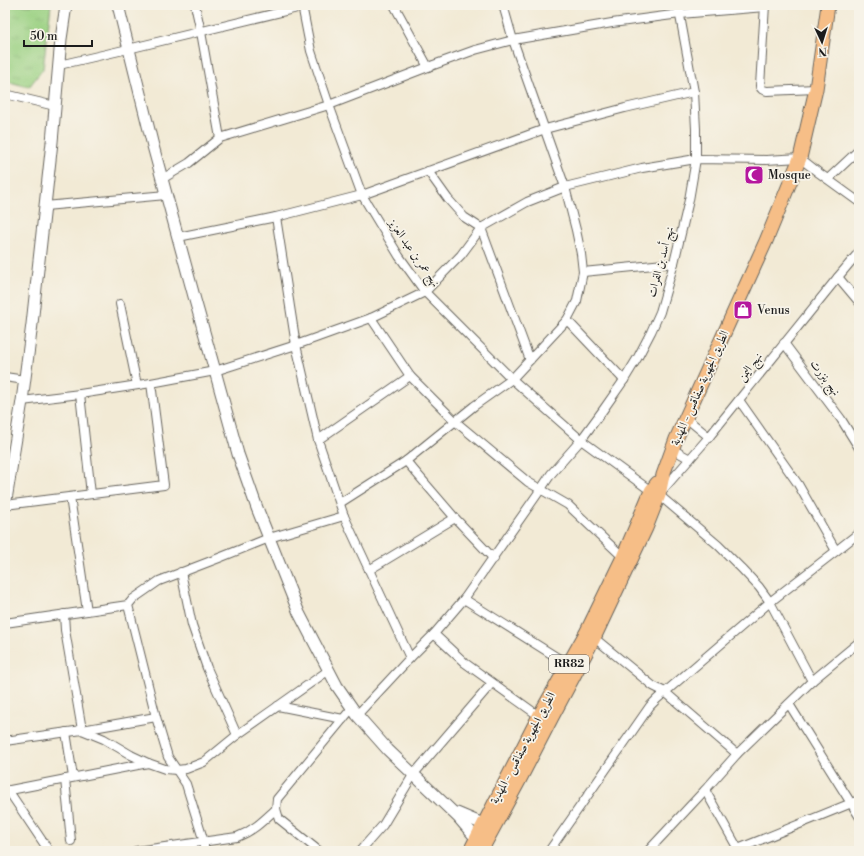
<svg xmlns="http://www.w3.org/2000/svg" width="864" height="856" viewBox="0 0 864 856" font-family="'Libre Bodoni',Amiri,serif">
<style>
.park{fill:url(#park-tufts);stroke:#5c7650}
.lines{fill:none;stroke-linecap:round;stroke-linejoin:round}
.minor-casing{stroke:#67645d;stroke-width:10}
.tertiary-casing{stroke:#67645d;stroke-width:13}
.primary-casing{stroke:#67645d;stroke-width:15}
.minor{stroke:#fff;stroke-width:8}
.tertiary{stroke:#fff;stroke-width:11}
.primary{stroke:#f6be87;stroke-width:13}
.labels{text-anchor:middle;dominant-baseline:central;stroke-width:3.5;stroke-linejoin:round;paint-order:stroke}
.shield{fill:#f7f3e8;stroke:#5e5c59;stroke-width:1}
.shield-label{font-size:11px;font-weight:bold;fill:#1c1c1c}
.poi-label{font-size:12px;fill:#1c1c1c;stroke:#f7f3e8;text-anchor:start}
.street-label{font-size:12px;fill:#1c1c1c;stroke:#f7f3e8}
</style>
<defs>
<pattern id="park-tufts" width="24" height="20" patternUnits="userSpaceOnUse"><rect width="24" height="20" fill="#9bd183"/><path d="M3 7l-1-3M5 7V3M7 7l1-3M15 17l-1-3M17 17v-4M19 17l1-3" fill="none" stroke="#85b371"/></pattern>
</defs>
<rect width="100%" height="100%" fill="#f7f3e8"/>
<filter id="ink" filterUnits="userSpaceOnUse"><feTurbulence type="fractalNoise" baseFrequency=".025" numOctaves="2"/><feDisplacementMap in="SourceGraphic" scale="8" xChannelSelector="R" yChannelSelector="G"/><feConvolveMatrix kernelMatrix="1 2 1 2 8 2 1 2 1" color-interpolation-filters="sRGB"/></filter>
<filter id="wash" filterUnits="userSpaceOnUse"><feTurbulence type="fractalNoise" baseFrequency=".012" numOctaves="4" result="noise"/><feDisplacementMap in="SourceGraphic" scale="16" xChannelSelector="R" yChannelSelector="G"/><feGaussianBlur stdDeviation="0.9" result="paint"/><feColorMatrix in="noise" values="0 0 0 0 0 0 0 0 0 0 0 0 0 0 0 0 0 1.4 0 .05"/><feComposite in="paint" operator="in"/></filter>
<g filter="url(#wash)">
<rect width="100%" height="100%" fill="#f2ead5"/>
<polygon class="park" points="5,5 51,5 43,69 29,87 5,81"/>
</g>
<g filter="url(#ink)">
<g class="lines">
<defs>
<g id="minor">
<polyline points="195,5 201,32 220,138 329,105 428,67 475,50 513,40 612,23 680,14 765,7"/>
<polyline points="302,5 311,51 329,105 362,195 399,256 425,292 512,379 581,440 651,491 659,495 718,545 743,570 759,587 770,602 812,681"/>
<polyline points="394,5 428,67"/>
<path d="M765,5L760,86C761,90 763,90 767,91L816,89"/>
<polyline points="59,65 128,49 310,5"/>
<polyline points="5,94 55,106"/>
<polyline points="428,171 448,199 464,217 481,228 530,360"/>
<polyline points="162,179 189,163 220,138"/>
<polyline points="828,179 859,150"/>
<polyline points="45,206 166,195"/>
<polyline points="276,217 296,345 318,440 344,516 410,658"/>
<polyline points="178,237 276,217 362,195 545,129 625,108 694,92"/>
<polyline points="583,272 674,263"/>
<polyline points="838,277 859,302"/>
<polyline points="120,304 137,385"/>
<polyline points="371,318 410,376 456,422 528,482 568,505 623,557"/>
<polyline points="567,320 624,380"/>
<polyline points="784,343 841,419 859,448"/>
<polyline points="5,377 25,380"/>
<polyline points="80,394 91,494"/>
<polyline points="739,400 798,484 836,551 859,533"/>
<polyline points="22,401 80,394 151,383 215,371 296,345 371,318 425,292 461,255 481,228 527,202 565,187 642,168 696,159 766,160 800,158 819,173 859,202"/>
<polyline points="686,418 709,437"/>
<polyline points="318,440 410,376"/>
<polyline points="672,449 690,459"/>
<polyline points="406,461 455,518 494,559"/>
<polyline points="660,493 709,437 838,277 859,252"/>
<polyline points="70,497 87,611"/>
<polyline points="340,503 406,461 474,406 512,379 567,320 577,301 583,272 581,254 576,230 565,187 513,40 503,5"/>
<polyline points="5,505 164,485 151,383"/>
<polyline points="369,570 455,518"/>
<polyline points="181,572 192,625 207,668 237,735"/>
<polyline points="464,599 569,665"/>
<polyline points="64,614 65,630 82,730 104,739 131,755 148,763 165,769 177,770 186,769 204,762 237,735 329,670"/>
<polyline points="5,623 128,605"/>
<polyline points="434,634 465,663 539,716"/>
<polyline points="592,636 653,686 665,692 737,754"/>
<polyline points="789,704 859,816"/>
<polyline points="278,706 343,719"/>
<polyline points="357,715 410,658 434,634 464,599 541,489 551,474 581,440 603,410 624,380 638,357 651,332 660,312 674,263 689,200 696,159 696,129 694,92 678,5"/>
<polyline points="66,732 73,777"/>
<polyline points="5,741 82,730 156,717"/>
<polyline points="65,779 71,841"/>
<polyline points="8,790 49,851"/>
<polyline points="705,790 738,849 859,800"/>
<polyline points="5,791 148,763"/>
<path d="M136,851L237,837C253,831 263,821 276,809"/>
<polyline points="204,851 204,842 186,784 168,757 156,717 128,605 133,599 159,581 219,558 269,538 344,516"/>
<polyline points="319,851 279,819 276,809 277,799 352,708"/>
<polyline points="360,851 383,825 413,775 492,683"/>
<polyline points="549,851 650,706 657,699 770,602 836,551"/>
<polyline points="648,851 705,790 737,754 812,681 859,642"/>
</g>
<g id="tertiary">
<polyline points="118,5 153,146 195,300 215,371 238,454 257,508 299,613 313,640 337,686 357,715 388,750 458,817 476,838 482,843"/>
<polyline points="5,506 22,401 32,324 52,142 61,39 66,5"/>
<polyline points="457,813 483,824 491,828"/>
</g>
<g id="primary">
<polyline points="470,851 539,716 586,633 623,557 651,491 657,483"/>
<polyline points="481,851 519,781 552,717 594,638 646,528 659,495 663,475 676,439 766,241 800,158 816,89 828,5"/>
</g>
</defs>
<use href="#minor" class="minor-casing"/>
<use href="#tertiary" class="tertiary-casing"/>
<use href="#primary" class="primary-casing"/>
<use href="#minor" class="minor"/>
<use href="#tertiary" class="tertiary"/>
<use href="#primary" class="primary"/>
</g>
</g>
<defs>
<symbol id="mosque-square" viewBox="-11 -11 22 22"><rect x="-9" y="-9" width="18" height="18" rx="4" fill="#b5179e" stroke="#f7f3e8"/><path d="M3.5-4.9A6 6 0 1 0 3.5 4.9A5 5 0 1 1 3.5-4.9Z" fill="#fff"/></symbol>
<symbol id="shop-square" viewBox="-11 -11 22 22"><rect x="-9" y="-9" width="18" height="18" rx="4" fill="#b5179e" stroke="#f7f3e8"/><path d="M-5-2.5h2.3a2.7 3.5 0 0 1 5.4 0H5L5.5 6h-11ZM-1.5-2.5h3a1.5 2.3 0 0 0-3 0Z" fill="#fff"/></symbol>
</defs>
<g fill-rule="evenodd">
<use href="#mosque-square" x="743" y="164" width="22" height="22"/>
<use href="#shop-square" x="732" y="299" width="22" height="22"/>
</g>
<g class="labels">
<rect class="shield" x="549" y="655" width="40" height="18" rx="3"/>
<g class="shield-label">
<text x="569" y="664">RR82</text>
</g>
<g class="poi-label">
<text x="768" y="175">Mosque</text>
<text x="757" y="310">Venus</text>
</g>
<g class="street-label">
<text transform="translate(414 253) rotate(55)">نهج عمر بن عبد العزيز</text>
<text transform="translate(661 262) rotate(-75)">نهج أسد بن الفرات</text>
<text transform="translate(750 367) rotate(-52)">نهج اليمن</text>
<text transform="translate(825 378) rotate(53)">نهج بنزرت</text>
<text transform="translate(700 388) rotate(-66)">الطريق الجهوية صفاقس - المهدية</text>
<text transform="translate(523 748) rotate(-62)">الطريق الجهوية صفاقس - المهدية</text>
</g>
</g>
<rect width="864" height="856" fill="none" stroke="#f7f3e8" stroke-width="20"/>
<g transform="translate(822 42) rotate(176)" stroke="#f7f3e8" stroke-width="3" paint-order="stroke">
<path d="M0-3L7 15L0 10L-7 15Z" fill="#1c1c1c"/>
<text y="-6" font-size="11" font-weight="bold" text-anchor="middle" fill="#1c1c1c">N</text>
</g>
<path d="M24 40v6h68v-6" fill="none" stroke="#1c1c1c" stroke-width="2"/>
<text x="30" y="40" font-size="12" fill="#1c1c1c" stroke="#f7f3e8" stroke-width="3" paint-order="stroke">50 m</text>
</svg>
